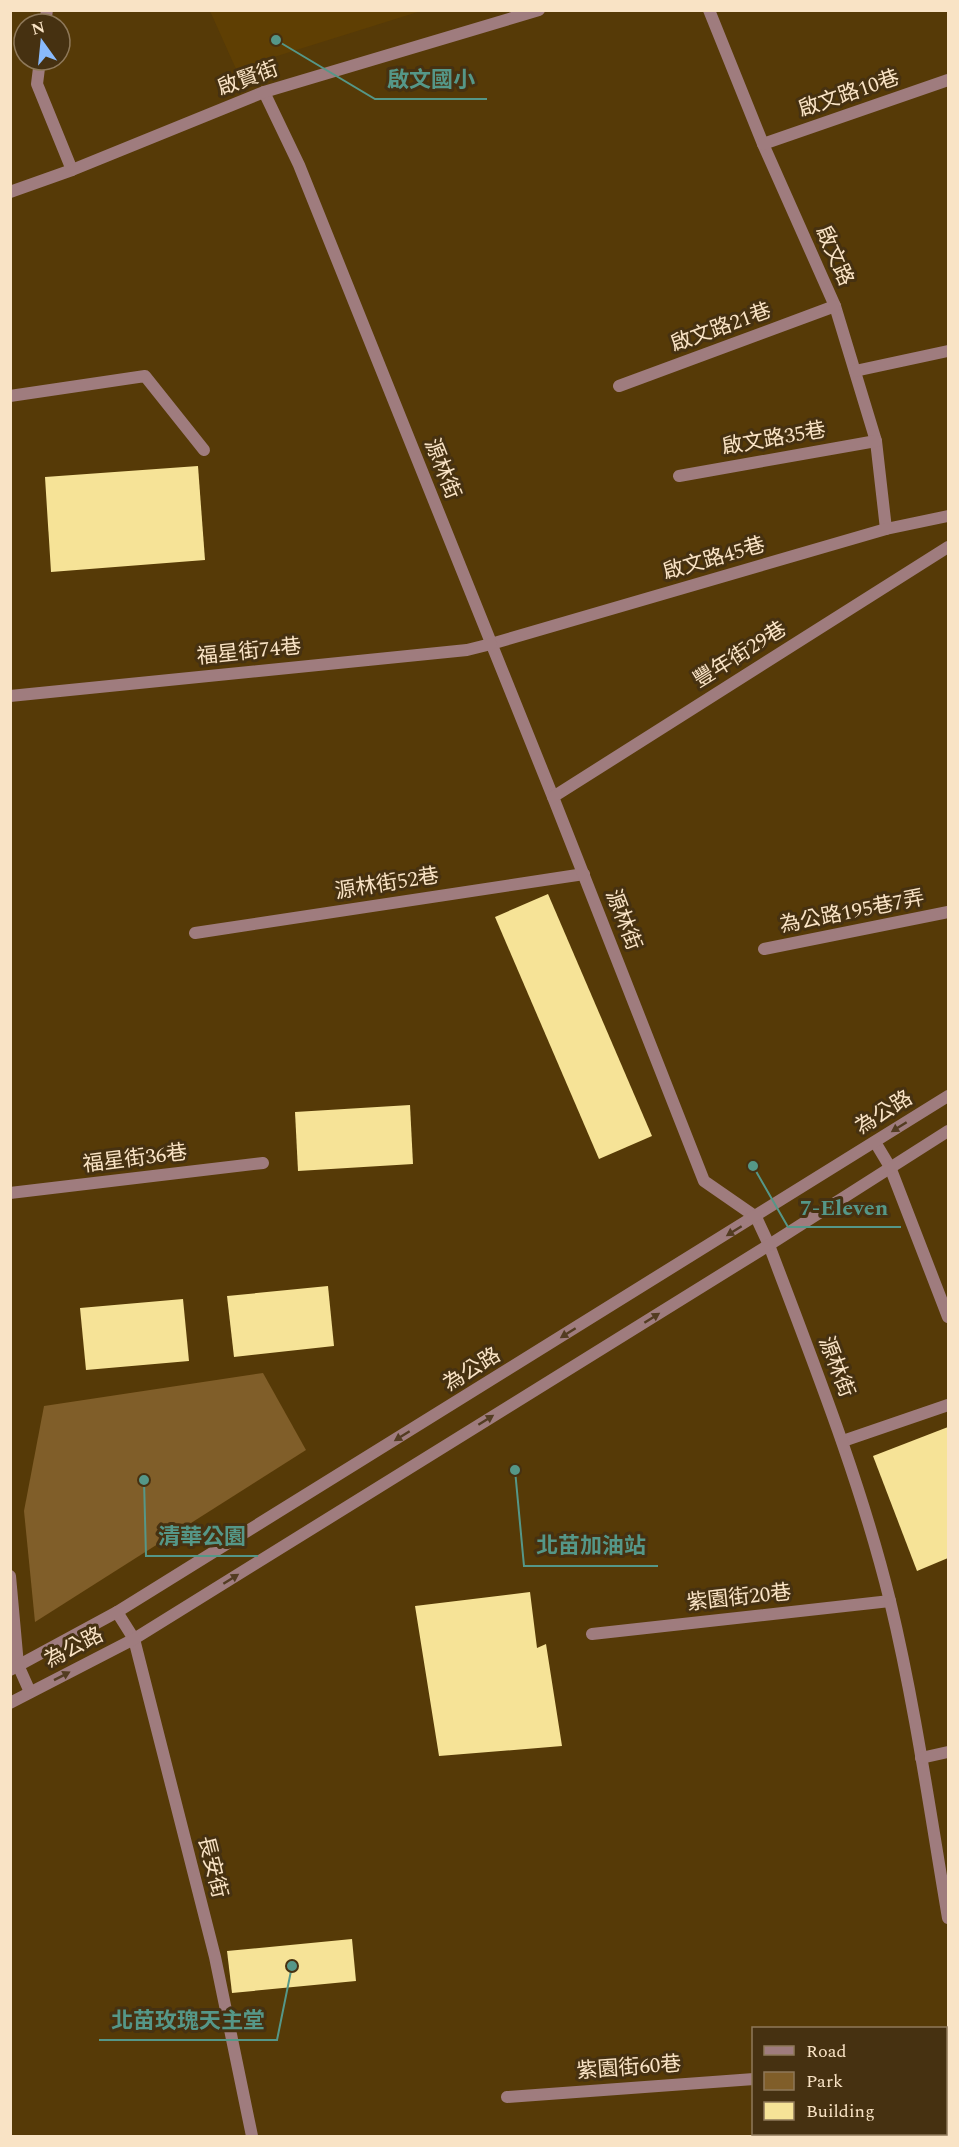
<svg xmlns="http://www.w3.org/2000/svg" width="959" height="2147" viewBox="0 0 959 2147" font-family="Spectral,'Noto Sans TC',serif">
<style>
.built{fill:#5f3f03}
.green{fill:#805e29}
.building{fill:#f6e397}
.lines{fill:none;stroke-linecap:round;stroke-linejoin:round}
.service{stroke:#9f7c7e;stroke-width:12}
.minor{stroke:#9f7c7e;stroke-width:12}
.tertiary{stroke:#9f7c7e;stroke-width:12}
.oneway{fill:#533c21}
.labels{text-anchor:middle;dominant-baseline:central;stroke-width:6;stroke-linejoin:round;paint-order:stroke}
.street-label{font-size:21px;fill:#f9e3c5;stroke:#463111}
.leader{fill:none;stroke:#559788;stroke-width:2}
.callout-dot{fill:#559788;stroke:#463111;stroke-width:2}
.callout-label{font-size:22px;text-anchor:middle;font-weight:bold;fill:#559788;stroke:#463111;stroke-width:6;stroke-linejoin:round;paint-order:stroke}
</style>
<rect width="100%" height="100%" fill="#563a07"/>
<polygon class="built" points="210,11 421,11 236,69"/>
<polygon class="green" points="263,1373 306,1450 35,1622 24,1511 44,1406"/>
<g class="building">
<polygon points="198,466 205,560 51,572 45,477"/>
<polygon points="548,894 652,1136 599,1159 495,917"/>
<polygon points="410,1105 413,1164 298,1171 295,1112"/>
<polygon points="328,1286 334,1346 234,1357 227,1296"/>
<polygon points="183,1299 189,1361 86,1370 80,1308"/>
<polygon points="948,1427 948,1558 917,1571 873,1456"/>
<polygon points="530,1592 537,1648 546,1644 562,1746 439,1756 415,1606"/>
<polygon points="352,1939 356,1981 232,1993 227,1951"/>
</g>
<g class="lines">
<g class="service">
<polyline points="709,10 763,144 835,306 876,441 886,529"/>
<polyline points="45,24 47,10"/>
<polyline points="40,60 37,84 72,170"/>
<polyline points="763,144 948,80"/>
<polyline points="855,371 948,351"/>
<polyline points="619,386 835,306"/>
<polyline points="10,396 145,376 204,450"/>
<polyline points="679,476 876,441"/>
<polyline points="491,644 886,529 948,516"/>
<polyline points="195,933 584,874"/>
<polyline points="764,949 948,912"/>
<polyline points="875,1142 890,1167 948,1317"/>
<polyline points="10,1193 263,1163"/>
<polyline points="843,1441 948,1405"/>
<polyline points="592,1634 890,1601"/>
<polyline points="946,2065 948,2064"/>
<polyline points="507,2097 754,2079"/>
</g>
<g class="minor">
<path d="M264,92L299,165L553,797L704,1181L756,1217L769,1245C813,1362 860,1479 890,1601C915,1705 930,1812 948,1918"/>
<polyline points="10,192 72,170 264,92 539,10"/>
<polyline points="10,696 467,650 491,644"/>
<polyline points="553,797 948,547"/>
<polyline points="10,1576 18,1665 30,1692"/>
<polyline points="117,1612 134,1639 215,1957 252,2136"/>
<polyline points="921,1758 948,1752"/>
</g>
<g class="tertiary">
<polyline points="10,1670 117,1612 948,1096"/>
<polyline points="10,1703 134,1639 769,1245 948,1131"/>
</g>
</g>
<defs><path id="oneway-solid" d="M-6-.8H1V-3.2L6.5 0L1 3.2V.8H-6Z" transform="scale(1.5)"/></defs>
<g class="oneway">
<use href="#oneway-solid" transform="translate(899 1127) rotate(148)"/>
<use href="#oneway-solid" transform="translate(734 1231) rotate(148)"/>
<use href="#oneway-solid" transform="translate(652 1318) rotate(-32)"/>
<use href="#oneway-solid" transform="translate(568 1333) rotate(148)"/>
<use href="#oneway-solid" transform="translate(486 1420) rotate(-32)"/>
<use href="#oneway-solid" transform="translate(402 1436) rotate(148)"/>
<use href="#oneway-solid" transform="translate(231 1579) rotate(-32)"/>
<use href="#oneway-solid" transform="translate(62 1676) rotate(-27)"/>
</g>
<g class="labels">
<g class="street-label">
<text transform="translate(248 79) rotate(-20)">啟賢街</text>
<text transform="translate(849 94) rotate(-19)">啟文路10巷</text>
<text transform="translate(834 256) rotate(66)">啟文路</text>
<text transform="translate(721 328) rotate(-20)">啟文路21巷</text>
<text transform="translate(774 439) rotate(-10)">啟文路35巷</text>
<text transform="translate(442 469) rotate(68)">源林街</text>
<text transform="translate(714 559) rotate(-16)">啟文路45巷</text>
<text transform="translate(249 652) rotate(-6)">福星街74巷</text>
<text transform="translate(740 655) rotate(-32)">豐年街29巷</text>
<text transform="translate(387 884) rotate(-9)">源林街52巷</text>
<text transform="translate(852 912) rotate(-11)">為公路195巷7弄</text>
<text transform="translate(623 920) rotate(69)">源林街</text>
<text transform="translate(884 1113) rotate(-32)">為公路</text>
<text transform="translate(135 1159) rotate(-7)">福星街36巷</text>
<text transform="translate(836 1367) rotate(69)">源林街</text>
<text transform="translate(472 1370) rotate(-32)">為公路</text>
<text transform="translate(739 1598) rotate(-6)">紫園街20巷</text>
<text transform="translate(74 1648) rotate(-27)">為公路</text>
<text transform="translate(212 1867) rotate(76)">長安街</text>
<text transform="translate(629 2068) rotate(-4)">紫園街60巷</text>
</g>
</g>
<path class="leader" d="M276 40L375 99H487M753 1166L788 1227H901M144 1480L146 1556H258M515 1470L524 1566H658M292 1966L277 2040H99"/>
<g class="callout-dot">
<circle cx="276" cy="40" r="6"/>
<circle cx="753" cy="1166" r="6"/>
<circle cx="144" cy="1480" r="6"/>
<circle cx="515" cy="1470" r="6"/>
<circle cx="292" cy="1966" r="6"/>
</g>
<g class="callout-label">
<text x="431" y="87">啟文國小</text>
<text x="844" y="1215">7-Eleven</text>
<text x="202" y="1544">清華公園</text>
<text x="591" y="1553">北苗加油站</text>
<text x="188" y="2028">北苗玫瑰天主堂</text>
</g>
<rect width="959" height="2147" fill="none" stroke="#f9e3c5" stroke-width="24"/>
<rect x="752" y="2027" width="195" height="108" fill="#463111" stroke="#8e7859" stroke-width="1.5"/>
<rect x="764" y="2046" width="30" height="9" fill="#9f7c7e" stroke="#8e7859" stroke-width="1.5"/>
<text x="806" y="2057" font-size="18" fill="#f9e3c5">Road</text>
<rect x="764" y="2072" width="30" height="18" fill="#805e29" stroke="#8e7859" stroke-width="1.5"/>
<text x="806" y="2087" font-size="18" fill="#f9e3c5">Park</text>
<rect x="764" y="2102" width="30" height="18" fill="#f6e397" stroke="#8e7859" stroke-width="1.5"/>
<text x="806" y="2117" font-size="18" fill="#f9e3c5">Building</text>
<g transform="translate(42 42) rotate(345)"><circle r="28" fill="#463111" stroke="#8e7859" stroke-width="1.5"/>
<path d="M0-4.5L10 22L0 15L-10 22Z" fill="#89bafc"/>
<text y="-9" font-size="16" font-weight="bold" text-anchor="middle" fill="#f9e3c5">N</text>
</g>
</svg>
